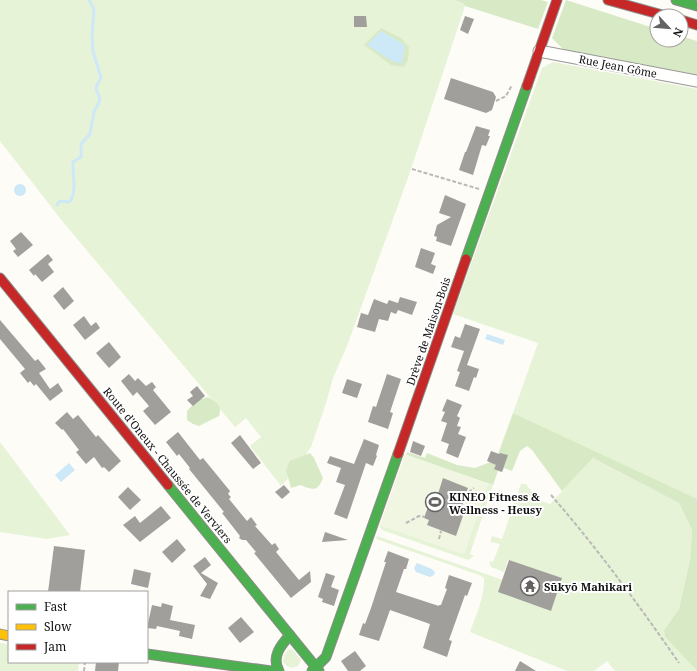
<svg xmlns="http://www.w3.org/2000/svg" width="697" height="671" viewBox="0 0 697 671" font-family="'Noto Serif',serif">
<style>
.green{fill:#e7f3d7}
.forest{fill:#d8eac5;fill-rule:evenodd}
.pitch{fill:#f0f6e1}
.water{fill:#cde8f7}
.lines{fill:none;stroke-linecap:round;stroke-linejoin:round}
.stream{stroke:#cde8f7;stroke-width:3}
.building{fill:#a19f9c}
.street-casing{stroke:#979795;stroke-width:13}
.fast-casing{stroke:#8e8d8b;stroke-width:11}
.slow-casing{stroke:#8e8d8b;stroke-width:11}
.jam-casing{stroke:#8e8d8b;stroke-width:11}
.path{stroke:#b9b9b8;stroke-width:2;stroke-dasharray:4 2;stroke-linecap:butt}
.street{stroke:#fffffe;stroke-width:11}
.fast{stroke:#4caf50;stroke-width:9}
.slow{stroke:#ffc107;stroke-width:9}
.jam{stroke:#c62828;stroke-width:9}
.labels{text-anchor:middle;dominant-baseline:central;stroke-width:4;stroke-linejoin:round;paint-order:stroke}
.street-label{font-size:11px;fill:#111;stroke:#fff}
.poi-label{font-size:11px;font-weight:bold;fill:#111;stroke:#fff;text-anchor:start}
</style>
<rect width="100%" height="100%" fill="#fdfcf7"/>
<g class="green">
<polygon points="0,0 454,0 463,3 465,6 409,175 347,346 333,378 327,400 311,447 294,472 281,486 250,446 261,437 246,418 235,427 63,222 0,141"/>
<polygon points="553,62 697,89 697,501 513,413 538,343 453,314 542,68"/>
<polygon points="0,442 70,535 47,539 0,532"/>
<path d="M593,458L679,503L692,530L690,560L679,609L664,630L665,637L697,671H615L607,661L594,671H567L470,632C476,615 485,596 484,578L479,575L376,539L377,536L503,580L562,578L508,560L504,572L491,567L489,561L493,562L500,544L491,542V539L492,536L502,539L521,484H526L538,500L550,504Z"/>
<polygon points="488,484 493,485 470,554 474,556 468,560 382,530 380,527 380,525 464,554"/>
<polygon points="0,643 9,644 9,662 79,662 78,671 0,671"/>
<polygon points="292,649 301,660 298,666 291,668 287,666 283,662 284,655 288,650"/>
</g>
<g class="forest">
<polygon points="454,0 541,0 548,2 538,29 465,6 463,3"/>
<polygon points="566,0 657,29 657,40 681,40 681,36 697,41 697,75 565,51 552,38"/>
<path d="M381,28L401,38L409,47L408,60L404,67L391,65L364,45ZM381,31L404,45H368Z"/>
<path d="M208,397C216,402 223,406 219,416L199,426L193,424L187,420V411L196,401Z"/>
<polygon points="513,413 697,499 697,671 665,637 664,630 679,609 690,560 692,530 679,503 593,458 562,491 532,450 527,446 520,451 512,471 504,468 502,472 498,471 493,485 406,455 407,452 425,458 427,453 457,465 475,468 496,460"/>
<path d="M310,453L314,458L323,478C318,491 313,491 301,485L291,488L286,470L290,461Z"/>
</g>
<polygon class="pitch" points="405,454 488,484 464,554 380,525"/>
<g class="water">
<polygon points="381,31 405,45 402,64 392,61 367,45"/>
<circle cx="20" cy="190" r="6"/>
<polygon points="487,334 505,340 503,345 485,339"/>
<polygon points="69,463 75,470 61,482 55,475"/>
<polygon points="417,563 432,569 435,572 434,575 430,577 416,572 414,568"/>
</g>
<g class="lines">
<path class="stream" d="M57,205L60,201L69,202C78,193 72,174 73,162L81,157V144L90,134L94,112L100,100C97,85 92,94 101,78L93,51L92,36L94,9L89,0"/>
</g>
<g class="building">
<polygon points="354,16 366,16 367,27 354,27"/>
<polygon points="465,16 474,19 468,34 460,30"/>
<polygon points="451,78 493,92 496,97 492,110 486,113 444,99"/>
<polygon points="476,126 490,130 488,136 490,136 486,146 482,145 473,175 459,170 465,152 466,152"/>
<polygon points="445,195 466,204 451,246 436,241 437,237 434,236 437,225 451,217 439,213"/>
<polygon points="21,232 33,245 18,257 13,251 16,249 10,241"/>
<polygon points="421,248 435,253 431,264 436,266 433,274 415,267"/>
<polygon points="48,254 53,260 48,264 54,272 42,282 35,274 34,276 29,270"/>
<polygon points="63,287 74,301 64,310 53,296"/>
<polygon points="400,297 417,302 412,315 398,310 396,314 391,312 388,321 379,319 375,332 357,327 361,313 368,315 374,299 387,304 389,300 398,303"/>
<polygon points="84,316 91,326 96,322 100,328 85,340 73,325"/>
<polygon points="0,320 35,361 38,359 46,369 39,373 50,389 58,383 63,391 50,401 36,384 34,386 30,381 28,383 20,373 25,369 0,339"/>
<polygon points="465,324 480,329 467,365 479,369 476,378 474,377 469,391 455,386 460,372 457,371 464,351 451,347 455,336 460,338"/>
<polygon points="109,342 121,357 109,368 96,353"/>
<polygon points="129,374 135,381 138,378 146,386 152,382 156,387 153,390 171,412 155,425 143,411 149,406 137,392 133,396 121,381"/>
<polygon points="387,374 401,379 390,412 393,413 388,429 368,422 373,406 376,407"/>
<polygon points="347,379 362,384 357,398 342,393"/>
<polygon points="197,386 205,396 193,406 187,400 193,396 190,392"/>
<polygon points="447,399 462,405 457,416 460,418 457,426 461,427 458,434 466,437 458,458 446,453 449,444 441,441 447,423 441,421 445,412 442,411"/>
<polygon points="67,412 73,419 78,415 96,437 98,435 121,461 109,472 104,467 102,468 94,457 86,464 76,452 79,450 63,429 62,430 55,423"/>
<polygon points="178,432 200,460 203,458 230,491 228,494 231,497 229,499 247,521 251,517 257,525 255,526 272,545 275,543 279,549 276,552 299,580 310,571 311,582 291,598 254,553 256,552 246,540 242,540 239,538 240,536 222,513 224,512 189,469 190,468 179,454 177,456 166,442"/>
<polygon points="240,435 261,463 253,469 231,443"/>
<polygon points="364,439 379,445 376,455 377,456 373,466 366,463 347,519 334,514 345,485 336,482 341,468 327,463 330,456 354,464"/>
<polygon points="413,441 425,446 421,456 410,452"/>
<polygon points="491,451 499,454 500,453 508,455 502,472 494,469 496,465 487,461"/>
<polygon points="443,478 468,488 462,506 466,507 456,536 427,525 429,520 424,518 429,504 432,505 437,497"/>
<polygon points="284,485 290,492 282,499 275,492"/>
<polygon points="128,487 141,500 130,510 118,497"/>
<polygon points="161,506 171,518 140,542 123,525 135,516 140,523"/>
<polygon points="325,532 348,540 322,542"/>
<polygon points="177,539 186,550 172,563 162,552"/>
<polygon points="54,546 85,550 80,592 48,592"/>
<polygon points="388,551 409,559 406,569 404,569 396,592 439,606 439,605 441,605 447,589 445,588 449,575 472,583 467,596 465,595 449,640 452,641 447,657 423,648 430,624 390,610 379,641 359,635 363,623 365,624 371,608 386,562 384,562"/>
<polygon points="205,557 211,565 201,573 218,583 210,599 200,596 207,584 193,566"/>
<polygon points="509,560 562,578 551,611 498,592"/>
<polygon points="134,569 151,573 148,588 131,584"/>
<polygon points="326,573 335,576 331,587 339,590 334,606 322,602 323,599 318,597"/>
<polygon points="162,603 173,606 170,620 195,625 192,639 179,636 180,631 157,626 156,629 147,628 152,605 161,607"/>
<polygon points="241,617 254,632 240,643 228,628"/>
<polygon points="355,651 366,666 360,671 348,671 341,661"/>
<polygon points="520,661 536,671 515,671"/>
<polygon points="96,662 119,662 118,671 95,671"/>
</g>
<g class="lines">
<defs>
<polyline id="street" points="539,51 697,81"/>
<g id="fast">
<polyline points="676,0 697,6"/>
<polyline points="466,259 527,86"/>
<polyline points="168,485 319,671"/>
<polyline points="147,654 271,671"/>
<path d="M279,671C271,657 281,645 290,635"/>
<polyline points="312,671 326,657 398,454"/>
</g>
<polyline id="slow" points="0,634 9,636"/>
<g id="jam">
<polyline points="608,0 666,16"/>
<polyline points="681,20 697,25"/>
<polyline points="527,86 557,0"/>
<polyline points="0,278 168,485"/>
<polyline points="398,454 466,259"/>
</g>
</defs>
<use href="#street" class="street-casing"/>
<use href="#fast" class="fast-casing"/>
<use href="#slow" class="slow-casing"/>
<use href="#jam" class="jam-casing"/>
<g class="path">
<polyline points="496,101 506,96 512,85"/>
<polyline points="412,169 479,189"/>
<path d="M551,495C597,548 639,605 679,663"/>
<polyline points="464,501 466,502 470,491 474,488"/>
<polyline points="406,523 419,516 425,517"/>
<polyline points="439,539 441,531"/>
<polyline points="84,671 85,662"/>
</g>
<use href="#street" class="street"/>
<use href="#fast" class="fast"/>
<use href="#slow" class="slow"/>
<use href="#jam" class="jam"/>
</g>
<defs>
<symbol id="stadium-ring" viewBox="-11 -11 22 22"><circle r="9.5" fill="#fff" stroke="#646362" stroke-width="1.5"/><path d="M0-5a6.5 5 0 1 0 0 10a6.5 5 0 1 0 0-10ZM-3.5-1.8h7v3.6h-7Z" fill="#646362"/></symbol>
<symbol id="temple-ring" viewBox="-11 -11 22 22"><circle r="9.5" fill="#fff" stroke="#646362" stroke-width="1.5"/><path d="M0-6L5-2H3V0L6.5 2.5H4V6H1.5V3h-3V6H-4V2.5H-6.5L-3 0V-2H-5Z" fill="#646362"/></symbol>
</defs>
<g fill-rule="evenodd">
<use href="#stadium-ring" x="424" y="491" width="22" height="22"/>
<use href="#temple-ring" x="519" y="575" width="22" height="22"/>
</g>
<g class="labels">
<g class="street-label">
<text transform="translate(618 66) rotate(11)">Rue Jean Gôme</text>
<text transform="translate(428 331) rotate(-71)">Drève de Maison-Bois</text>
<text transform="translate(168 465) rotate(51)">Route d'Oneux - Chaussée de Verviers</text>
</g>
<g class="poi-label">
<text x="449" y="496">KINEO Fitness &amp;<tspan x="449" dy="13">Wellness - Heusy</tspan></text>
<text x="544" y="586">Sūkyō Mahikari</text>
</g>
</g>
<rect x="8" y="591" width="140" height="72" fill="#ffffff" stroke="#a0a0a0"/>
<rect x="16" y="604" width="20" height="6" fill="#4caf50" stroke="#a0a0a0"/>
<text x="44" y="611" font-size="12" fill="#111111">Fast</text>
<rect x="16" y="624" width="20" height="6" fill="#ffc107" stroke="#a0a0a0"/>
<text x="44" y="631" font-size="12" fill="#111111">Slow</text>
<rect x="16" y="644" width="20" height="6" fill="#c62828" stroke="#a0a0a0"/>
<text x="44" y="651" font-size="12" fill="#111111">Jam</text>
<g transform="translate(669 28) rotate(116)"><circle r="19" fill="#ffffff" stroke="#a0a0a0"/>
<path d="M0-3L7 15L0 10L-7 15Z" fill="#646362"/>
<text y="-6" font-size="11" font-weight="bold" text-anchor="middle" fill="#111111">N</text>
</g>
</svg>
